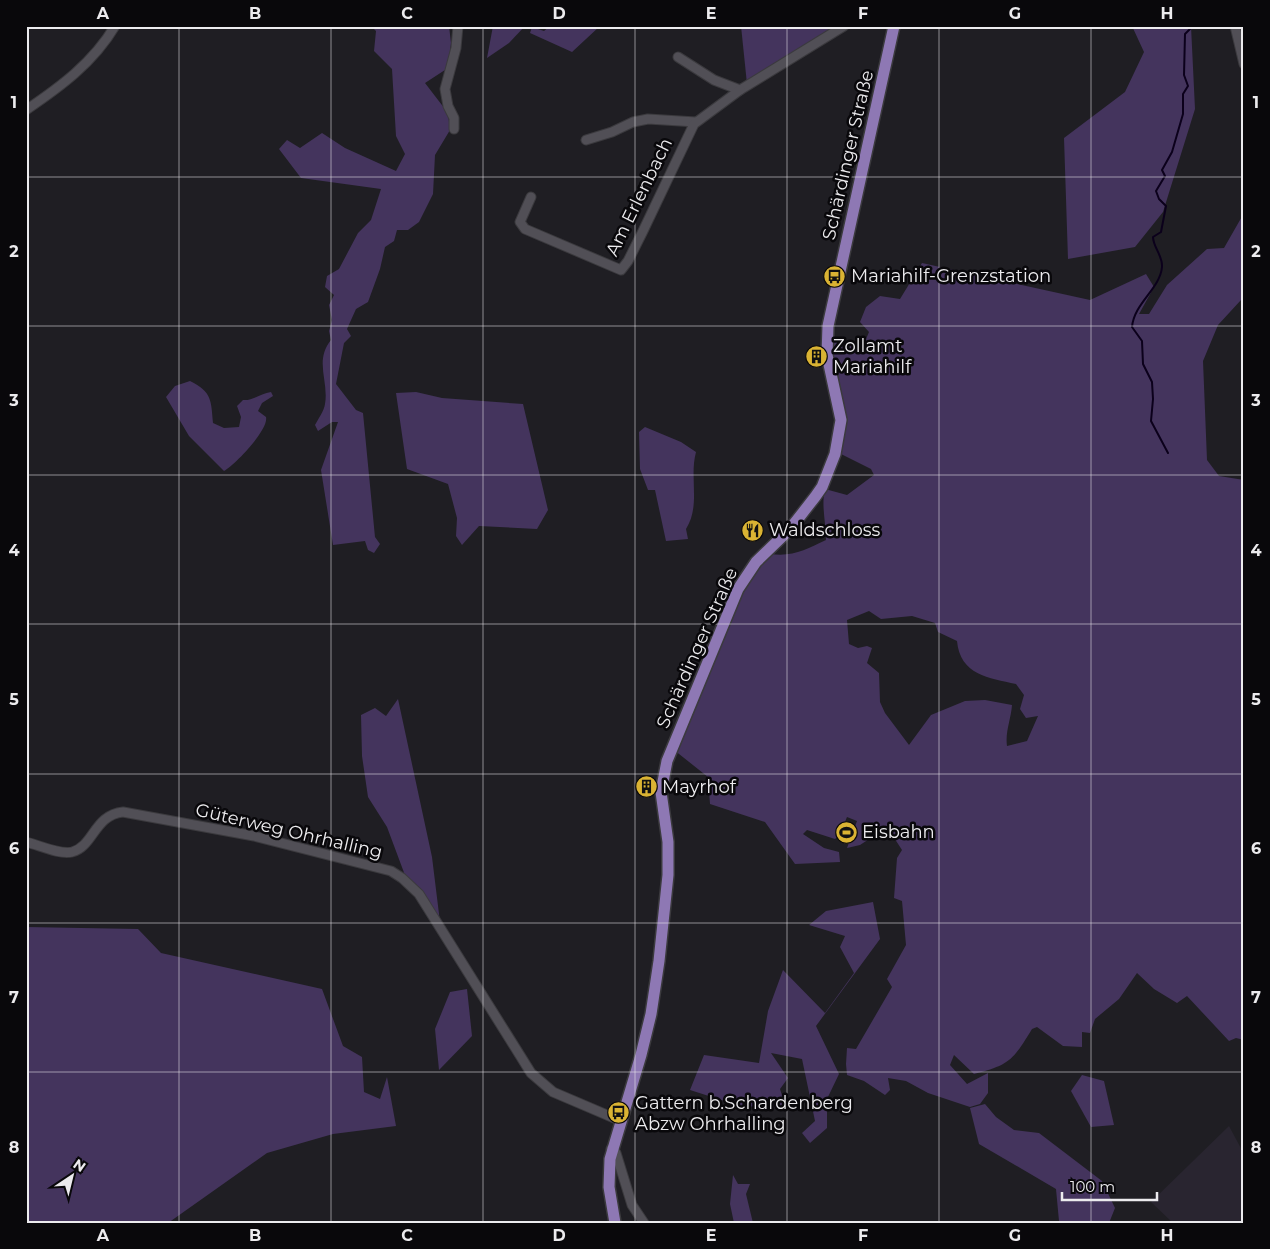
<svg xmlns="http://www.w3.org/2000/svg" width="1270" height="1249" viewBox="0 0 1270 1249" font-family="Montserrat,sans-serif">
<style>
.built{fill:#292530}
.green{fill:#44345d;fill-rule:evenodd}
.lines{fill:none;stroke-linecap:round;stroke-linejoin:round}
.stream{stroke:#0b001b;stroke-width:2}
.minor-casing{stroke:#3b3a3e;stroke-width:11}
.major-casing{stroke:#3b3a3e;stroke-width:14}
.minor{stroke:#514f56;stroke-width:9}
.major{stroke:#8e78b4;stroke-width:11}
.grid{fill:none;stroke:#ecebee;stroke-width:1;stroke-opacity:0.55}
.labels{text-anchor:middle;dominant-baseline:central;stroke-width:5;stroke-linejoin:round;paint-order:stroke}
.street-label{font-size:18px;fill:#ecebee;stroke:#09080b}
.poi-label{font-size:18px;fill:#ecebee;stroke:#09080b;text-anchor:start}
.neatline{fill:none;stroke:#ecebee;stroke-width:2}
.grid-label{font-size:16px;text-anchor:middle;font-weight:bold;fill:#ecebee}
</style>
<rect width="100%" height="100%" fill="#1f1e23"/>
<polygon class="built" points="1229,1126 1244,1154 1244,1223 1173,1223 1151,1202"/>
<g class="green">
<path d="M371,26H449L451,43L448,68L425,83L448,113L450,130L435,155L433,194L419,222L408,230H397L394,241L385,247L380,269L368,302L356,309L347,329L351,336L344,343L336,384L356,410L363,413L375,537L380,544L374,553L368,550L365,541L333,545L321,470L338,422H332L318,431L315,425C318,419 324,411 325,404C329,381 314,361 331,340L329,331L332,320L329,305L334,295L325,287L327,276L339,269L358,233L371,220L381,189L301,178L279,149L287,140L300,148L322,133L345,148L396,171L405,154L396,136L392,69L374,51L376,31Z"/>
<polygon points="493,26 525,26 509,43 487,58"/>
<polygon points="550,26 600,26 572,52 530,33 532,27 544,31"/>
<polygon points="741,26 838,26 747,84"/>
<polygon points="1132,26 1191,26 1195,109 1163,212 1135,247 1068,259 1064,138 1125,92 1144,52"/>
<path d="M1244,213V300H1241L1218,325L1203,361L1207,460L1219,476L1244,480V1040L1236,1038L1229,1041L1187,996L1177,1003L1154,989L1137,973L1119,999L1095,1019L1090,1033L1082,1032V1047L1063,1046L1037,1027L1032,1029C1013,1060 1010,1065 974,1074L954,1055L950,1065L967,1084L988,1073V1093L980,1104L970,1107L928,1093L906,1081L888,1078L890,1090L885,1095L864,1081L847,1075L846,1064L847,1048L856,1049L892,987L887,979L906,945L902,901L894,898L897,858L902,850L889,830H883L860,845L847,848L857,821L847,817L840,834L835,839L807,830L803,834L824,848L839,852L840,862L795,864L765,822L710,804L708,777L674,750L750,574L771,554C793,557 807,549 826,540C826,522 821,506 825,489L847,495L874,475L871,469L839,453L847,424L837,383L831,334L847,353L852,343L864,344L869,332L860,322L866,307L880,296L900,299L922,263L1090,300L1146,274L1154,287L1139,314H1149L1167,285L1207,249L1224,248ZM869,611L881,619L912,616L935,623L938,632L957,641C960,675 989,678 1016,684L1024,695L1020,709L1026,718L1038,716L1027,741L1007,746C1005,732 1011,719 1012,705L985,700L965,701L931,715L909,745L885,713L880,702L879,673L867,663L872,648L867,646L858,648L849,644L847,620Z"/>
<path d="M190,381C212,392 211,400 213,423L224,428L239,427L241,417L237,406L243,400C253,401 261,393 271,392L273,396L262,403L258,411L266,417C269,429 236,464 224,471L189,436L166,397L175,386Z"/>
<polygon points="416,392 442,398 523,404 548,510 537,529 479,526 462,545 456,536 457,518 448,484 407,469 396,393"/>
<path d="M645,427L681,442L696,452C689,478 701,505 686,529L688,539L666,541L655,490H648L640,469L639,432Z"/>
<polygon points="398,699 432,857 440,922 409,886 387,827 368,797 362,756 361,715 375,708 386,716"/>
<polygon points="873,902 880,939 816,1026 839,1074 827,1099 827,1128 810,1143 802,1133 815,1121 802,1059 771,1053 788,1078 780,1089 786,1108 740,1106 690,1090 704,1055 759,1063 768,1011 783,970 825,1013 854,973 840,947 845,936 809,925 826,911"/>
<polygon points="26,927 138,929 161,953 322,989 343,1046 362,1057 364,1092 380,1099 387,1077 396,1126 333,1134 267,1153 168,1223 26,1223"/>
<polygon points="467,989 472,1036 439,1070 435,1029 450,992"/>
<polygon points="1082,1075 1104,1081 1114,1125 1091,1127 1071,1091"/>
<polygon points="985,1104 996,1117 1014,1130 1039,1133 1102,1181 1115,1208 1109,1223 1064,1223 1059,1221 1056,1189 979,1144 970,1108"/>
<polygon points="733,1175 738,1184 750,1184 746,1194 753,1223 734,1223 730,1204"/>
</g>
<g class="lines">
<path class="stream" d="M1168,453L1151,421L1153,399L1152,382L1143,364L1142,341L1132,327C1134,303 1160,289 1162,267C1163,256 1153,247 1153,237L1161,232L1166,206L1159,199L1156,191L1165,176L1162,170L1172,152L1183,114V94L1188,86L1184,75L1185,34L1193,26"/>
<defs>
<g id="minor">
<polyline points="1235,26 1244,64"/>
<polyline points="678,57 714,80 740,90 844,26"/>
<path d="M26,110C60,87 93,63 115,26"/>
<polyline points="454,129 454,118 448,106 445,89 456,48 458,26"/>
<polyline points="586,140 612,132 633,122 648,119 696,122"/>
<polyline points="531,197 520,222 525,229 621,270 628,261 643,231 694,124 740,90"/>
<path d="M26,842C39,845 59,855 72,852C94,846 94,815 123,812L254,836L391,871L402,878L419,894L531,1073L553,1092L621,1121"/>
<polyline points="611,1149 616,1153 632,1205 644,1223"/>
</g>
<polyline id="major" points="615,1223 609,1187 610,1159 641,1055 651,1014 659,961 668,875 668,842 661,792 667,761 738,589 756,562 790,529 815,497 822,487 835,454 841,420 827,355 828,326 894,26"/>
</defs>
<use href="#minor" class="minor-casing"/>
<use href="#major" class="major-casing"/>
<use href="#minor" class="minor"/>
<use href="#major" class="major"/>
</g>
<path class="grid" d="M179,26V1223M331,26V1223M483,26V1223M635,26V1223M787,26V1223M939,26V1223M1091,26V1223M26,177H1244M26,326H1244M26,475H1244M26,624H1244M26,774H1244M26,923H1244M26,1072H1244"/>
<defs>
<symbol id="bus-disc" viewBox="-11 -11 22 22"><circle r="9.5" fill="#dab333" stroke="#09080b"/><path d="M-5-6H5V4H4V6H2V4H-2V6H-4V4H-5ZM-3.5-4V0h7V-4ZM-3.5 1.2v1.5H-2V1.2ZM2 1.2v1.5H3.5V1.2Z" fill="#111"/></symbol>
<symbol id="building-disc" viewBox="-11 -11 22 22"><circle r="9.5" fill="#dab333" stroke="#09080b"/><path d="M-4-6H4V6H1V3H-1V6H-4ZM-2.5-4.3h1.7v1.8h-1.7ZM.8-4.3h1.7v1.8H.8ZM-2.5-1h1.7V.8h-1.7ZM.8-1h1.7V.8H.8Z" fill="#111"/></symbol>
<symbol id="restaurant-disc" viewBox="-11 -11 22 22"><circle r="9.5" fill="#dab333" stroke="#09080b"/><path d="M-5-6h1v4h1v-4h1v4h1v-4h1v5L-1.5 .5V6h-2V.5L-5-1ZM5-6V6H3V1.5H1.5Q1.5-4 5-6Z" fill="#111"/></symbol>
<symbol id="stadium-disc" viewBox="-11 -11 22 22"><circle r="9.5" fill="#dab333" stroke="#09080b"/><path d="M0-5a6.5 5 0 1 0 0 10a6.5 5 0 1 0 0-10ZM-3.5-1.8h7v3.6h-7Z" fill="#111"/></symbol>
</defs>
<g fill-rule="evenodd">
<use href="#bus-disc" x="822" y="264" width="25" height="25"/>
<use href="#building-disc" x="804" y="344" width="25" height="25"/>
<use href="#restaurant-disc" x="740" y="518" width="25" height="25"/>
<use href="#building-disc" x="634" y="774" width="25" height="25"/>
<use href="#stadium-disc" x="834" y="820" width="25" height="25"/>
<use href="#bus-disc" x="606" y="1100" width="25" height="25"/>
</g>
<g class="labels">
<g class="street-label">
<text transform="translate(848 155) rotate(-77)">Schärdinger Straße</text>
<text transform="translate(639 197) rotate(-64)">Am Erlenbach</text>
<text transform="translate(697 648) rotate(-66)">Schärdinger Straße</text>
<text transform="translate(289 831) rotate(13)">Güterweg Ohrhalling</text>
</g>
<g class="poi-label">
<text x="851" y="276">Mariahilf-Grenzstation</text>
<text x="833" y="346">Zollamt<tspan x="833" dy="21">Mariahilf</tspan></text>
<text x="769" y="530">Waldschloss</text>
<text x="662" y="787">Mayrhof</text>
<text x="862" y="832">Eisbahn</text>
<text x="635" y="1103">Gattern b.Schardenberg<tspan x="635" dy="21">Abzw Ohrhalling</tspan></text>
</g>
</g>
<rect width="1270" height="1249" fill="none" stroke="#09080b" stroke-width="55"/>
<g transform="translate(72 1176) rotate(35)" stroke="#09080b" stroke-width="4" paint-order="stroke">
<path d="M0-4L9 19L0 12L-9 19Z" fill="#ecebee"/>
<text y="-8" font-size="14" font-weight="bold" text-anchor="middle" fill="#ecebee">N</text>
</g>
<path d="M1062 1192v8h95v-8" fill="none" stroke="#ecebee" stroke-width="2.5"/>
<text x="1070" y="1192" font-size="15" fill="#ecebee" stroke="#09080b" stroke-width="4" paint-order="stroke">100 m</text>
<rect x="28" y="28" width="1214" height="1194" class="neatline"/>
<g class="grid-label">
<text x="103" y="19">A</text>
<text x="255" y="19">B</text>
<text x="407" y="19">C</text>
<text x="559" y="19">D</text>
<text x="711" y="19">E</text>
<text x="863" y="19">F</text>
<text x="1015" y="19">G</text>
<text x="1167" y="19">H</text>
<text x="14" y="108">1</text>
<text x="1256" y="108">1</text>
<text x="14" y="257">2</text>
<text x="1256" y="257">2</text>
<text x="14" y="406">3</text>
<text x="1256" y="406">3</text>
<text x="14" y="556">4</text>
<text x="1256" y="556">4</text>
<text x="14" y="705">5</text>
<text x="1256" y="705">5</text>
<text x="14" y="854">6</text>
<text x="1256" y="854">6</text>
<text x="14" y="1003">7</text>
<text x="1256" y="1003">7</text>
<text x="14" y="1153">8</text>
<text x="1256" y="1153">8</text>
<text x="103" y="1241">A</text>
<text x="255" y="1241">B</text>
<text x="407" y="1241">C</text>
<text x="559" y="1241">D</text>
<text x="711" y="1241">E</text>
<text x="863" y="1241">F</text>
<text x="1015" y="1241">G</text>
<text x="1167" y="1241">H</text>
</g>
</svg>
